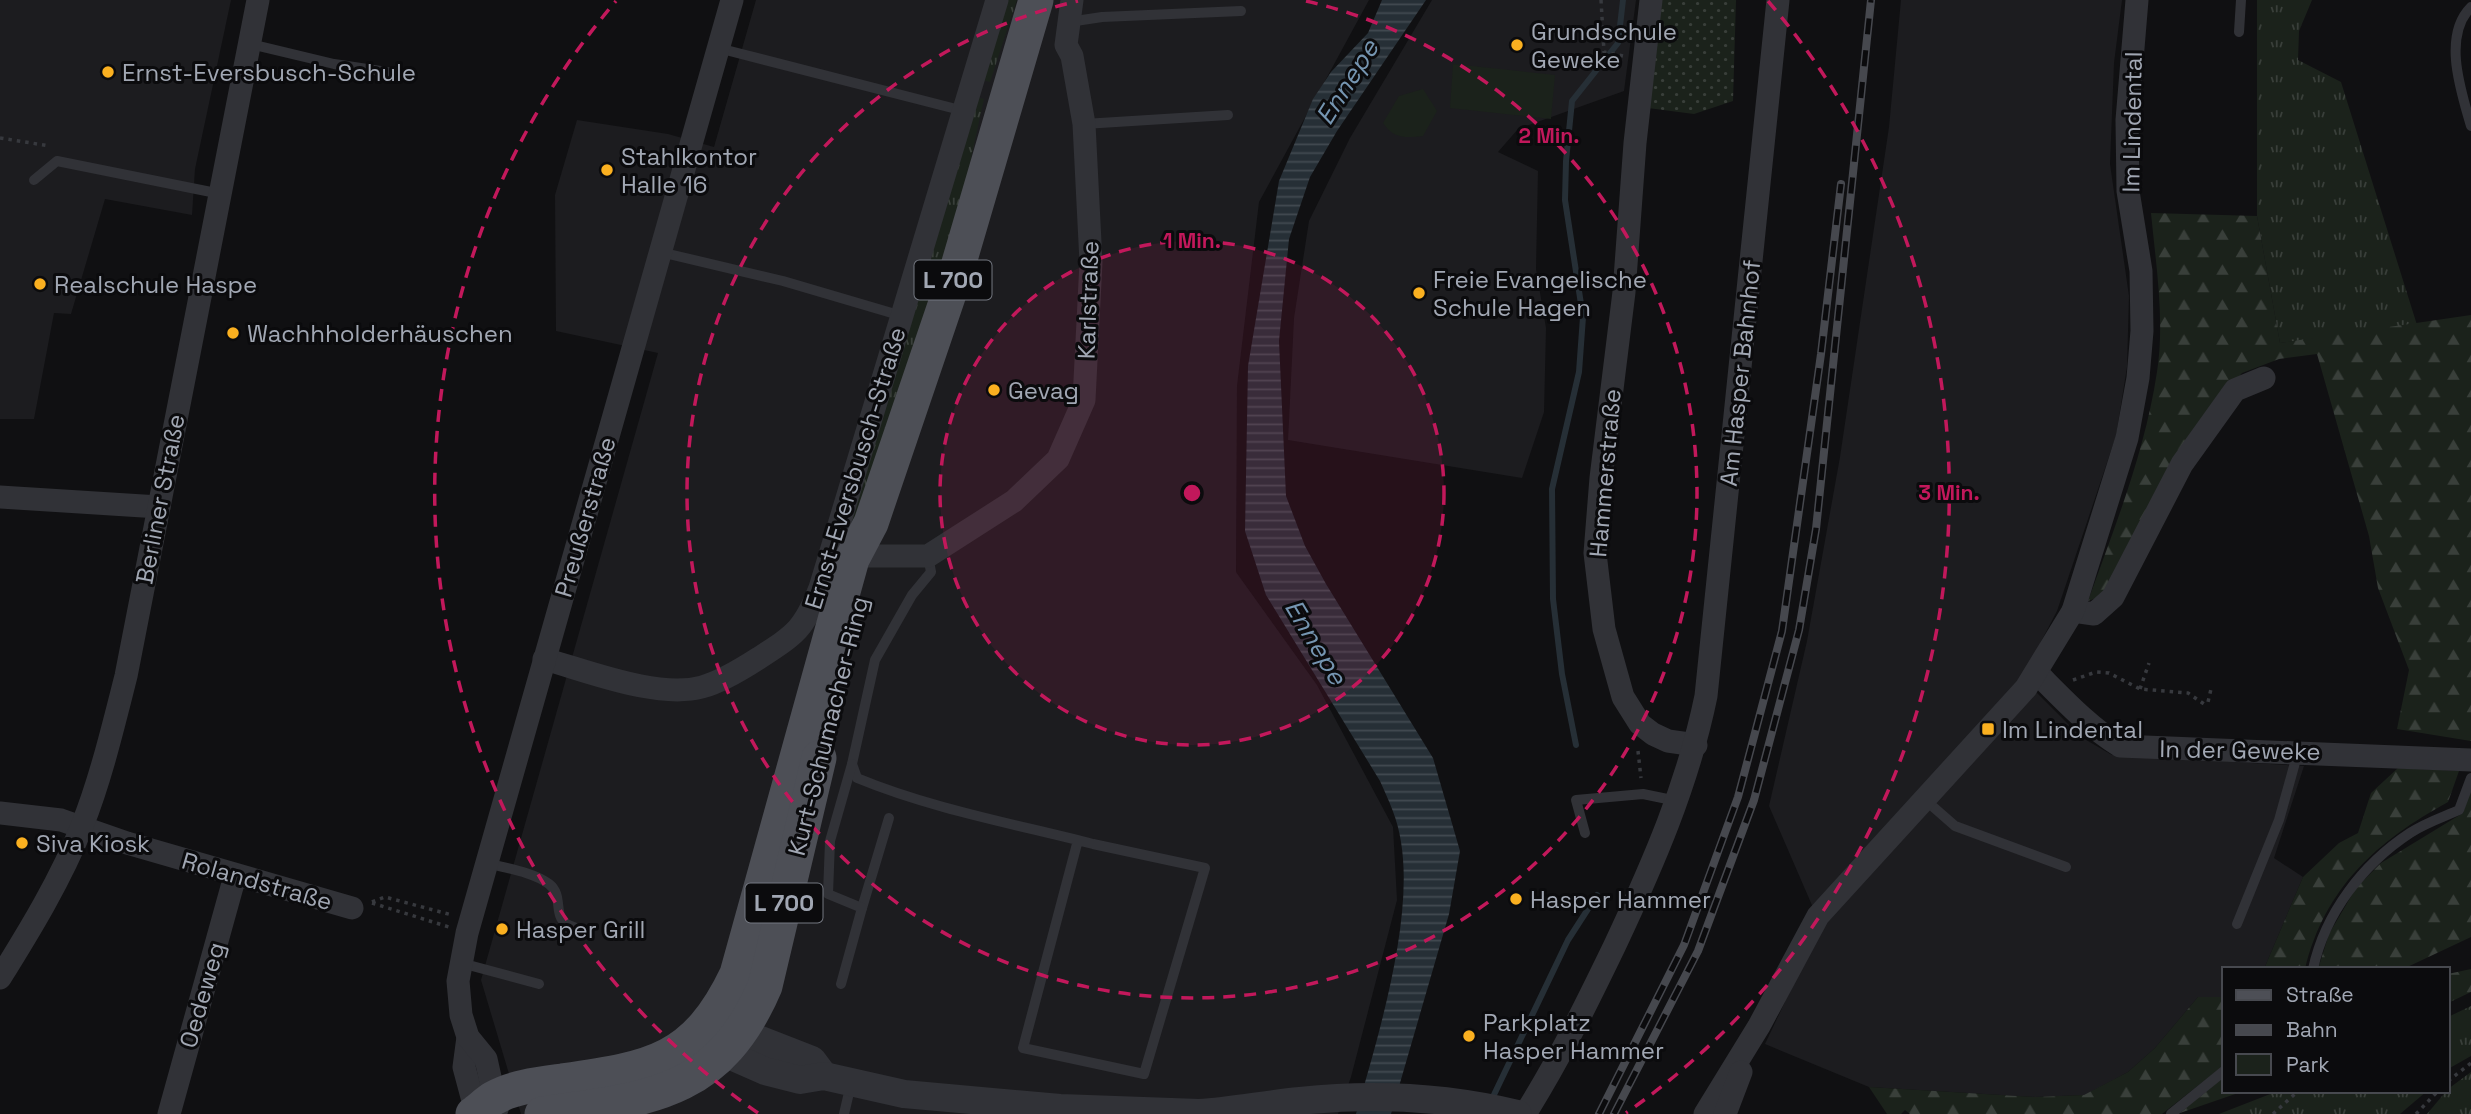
<svg xmlns="http://www.w3.org/2000/svg" width="2471" height="1114" viewBox="0 0 2471 1114" font-family="'Space Grotesk',sans-serif">
<style>
.built{fill:#1c1c1f}
.grass{fill:url(#grass-tufts)}
.forest{fill:url(#forest-firs)}
.park{fill:#1b221b}
.garden{fill:url(#garden-dots)}
.water{fill:url(#water-rules)}
.lines{fill:none;stroke-linecap:round;stroke-linejoin:round}
.stream{stroke:#262f36;stroke-width:6}
.path{stroke:#37393e;stroke-width:3.5;stroke-dasharray:3.5 5;stroke-linecap:butt}
.service{stroke:#313237;stroke-width:10}
.minor{stroke:#313237;stroke-width:23}
.tertiary{stroke:#313237;stroke-width:28}
.primary{stroke:#4d4f56;stroke-width:35}
.rail-casing{stroke:#46484e;stroke-width:8}
.rail{stroke:#0b0b0d;stroke-width:5;stroke-dasharray:16;stroke-linecap:butt}
.ring{fill:none;stroke:#c2185b;stroke-width:3.5;stroke-dasharray:12 9}
.poi-dot{fill:#fab020;stroke:#0b0b0d;stroke-width:2.5}
.labels{text-anchor:middle;dominant-baseline:central;stroke-width:6;stroke-linejoin:round;paint-order:stroke}
.shield{fill:#0b0b0d;stroke:#747881;stroke-width:2}
.shield-label{font-size:23px;font-weight:bold;fill:#a1a7b3}
.poi-label{font-size:24px;fill:#a1a7b3;stroke:#0b0b0d;text-anchor:start}
.street-label{font-size:24px;fill:#a1a7b3;stroke:#0b0b0d}
.water-label{font-size:26px;font-style:italic;fill:#7595b1;stroke:#0b0b0d}
.centre{fill:#c2185b;stroke:#0b0b0d;stroke-width:3.5}
.ring-label{font-size:21px;text-anchor:middle;font-weight:bold;fill:#c2185b;stroke:#0b0b0d;stroke-width:6;stroke-linejoin:round;paint-order:stroke}
</style>
<defs>
<pattern id="grass-tufts" width="24" height="20" patternUnits="userSpaceOnUse" patternTransform="scale(1.75)"><rect width="24" height="20" fill="#1b221b"/><path d="M3 7l-1-3M5 7V3M7 7l1-3M15 17l-1-3M17 17v-4M19 17l1-3" fill="none" stroke="#393f3a"/></pattern>
<pattern id="forest-firs" width="22" height="20" patternUnits="userSpaceOnUse" patternTransform="scale(1.75)"><rect width="22" height="20" fill="#1b221b"/><path d="M5 1l3.5 6h-7zM16 11l3.5 6h-7z" fill="#393f3a"/></pattern>
<pattern id="garden-dots" width="8" height="8" patternUnits="userSpaceOnUse" patternTransform="scale(1.75)"><rect width="8" height="8" fill="#1b221b"/><path d="M2 2h.1M6 6h.1" fill="none" stroke="#393f3a" stroke-width="1.8" stroke-linecap="round"/></pattern>
<pattern id="water-rules" width="6" height="5" patternUnits="userSpaceOnUse" patternTransform="scale(1.75)"><rect width="6" height="5" fill="#262f36"/><path d="M0 2.5h6" fill="none" stroke="#424a51"/></pattern>
</defs>
<rect width="100%" height="100%" fill="#101012"/>
<g class="built">
<polygon points="0,0 231,0 195,169 192,215 105,199 71,314 54,313 34,419 0,419"/>
<polygon points="756,0 1007,0 989,82 1017,0 1369,0 1259,202 1237,386 1236,572 1317,685 1393,827 1397,900 1351,1077 1338,1114 521,1114 481,980 658,353 556,331 555,195 577,120 668,134 714,147"/>
<polygon points="1432,0 1636,0 1624,91 1518,129 1498,152 1538,171 1536,269 1546,328 1544,412 1522,478 1288,440 1294,318 1309,221 1350,138"/>
<polygon points="1901,0 2122,0 2114,63 2110,164 2129,296 2127,367 2116,436 2057,611 2022,678 2081,737 2112,755 2304,766 2274,858 2303,877 2264,969 2224,969 2224,997 2198,997 2155,1048 2128,1072 2085,1095 2035,1097 1869,1087 1765,1044 1821,926 1769,806 1807,641 1840,457 1889,127"/>
</g>
<g class="grass">
<polygon points="1007,0 1017,0 990,82 982,80"/>
<polygon points="2257,0 2312,0 2299,31 2298,60 2341,82 2417,325 2280,343 2257,216"/>
<polygon points="976,97 984,99 952,245 836,582 862,465"/>
<polygon points="2471,1006 2471,1056 2448,1069 2448,1017"/>
<polygon points="2471,1072 2471,1114 2427,1114 2448,1089"/>
<polygon points="2278,1091 2427,1091 2400,1114 2219,1114"/>
</g>
<g class="forest">
<path d="M2151,213L2257,216L2280,343L2471,315V741L2397,729L2409,670L2378,588L2369,536L2317,354L2279,359L2242,373L2215,405L2108,594L2088,601C2115,526 2145,452 2157,372C2165,321 2156,265 2151,213Z"/>
<path d="M2398,768L2459,771L2448,802C2377,841 2325,887 2305,969H2264L2303,877L2339,843L2358,833L2371,793Z"/>
<polygon points="2471,789 2471,937 2403,969 2318,969 2329,934 2356,888 2381,863 2463,813"/>
<polygon points="2471,969 2471,992 2448,1003 2448,974"/>
<polygon points="2198,997 2224,997 2224,1065 2162,1114 1910,1114 1905,1110 1901,1114 1887,1114 1869,1087 2035,1097 2084,1095 2128,1072 2155,1048"/>
<polygon points="2224,1077 2224,1091 2244,1091 2180,1113"/>
</g>
<g class="park">
<polygon points="1453,64 1555,75 1551,119 1450,108"/>
<path d="M1423,89L1437,111L1423,136C1405,138 1394,139 1383,123L1399,96Z"/>
</g>
<polygon class="garden" points="1661,0 1736,0 1733,101 1694,114 1648,108"/>
<path class="water" d="M1382,0H1426L1337,131L1310,177L1289,239L1279,341L1286,496L1305,546L1326,584L1433,758L1460,851L1449,914L1391,1114H1356C1378,1037 1414,920 1401,842C1398,820 1389,801 1380,781L1266,595L1245,531L1248,366L1279,181L1313,99L1331,72L1368,33Z"/>
<g class="lines">
<g class="stream">
<polyline points="1576,745 1562,674 1553,599 1552,489 1579,372 1583,317 1565,200 1566,161 1572,101 1618,43 1623,0"/>
<polyline points="1491,1101 1568,940 1597,895"/>
</g>
<g class="path">
<polyline points="1601,0 1604,52 1623,56"/>
<polyline points="0,138 50,146"/>
<polyline points="2073,680 2096,672 2109,673 2140,689 2188,693 2204,704 2208,702 2211,689"/>
<polyline points="2140,689 2149,663"/>
<polyline points="1638,751 1641,778"/>
<polyline points="372,902 385,897 452,915"/>
<polyline points="372,903 449,927"/>
<polyline points="2448,1081 2471,1063"/>
<polyline points="2273,1114 2298,1091"/>
<polyline points="2416,1114 2438,1091"/>
</g>
<g class="service">
<path d="M2471,7C2442,36 2461,91 2471,126"/>
<polyline points="1069,22 1102,17 1241,11"/>
<polyline points="2239,32 2241,0"/>
<polyline points="250,44 334,64 394,73"/>
<polyline points="718,48 964,111"/>
<polyline points="1084,124 1228,115"/>
<polyline points="34,180 57,161 221,194"/>
<polyline points="660,252 783,281 902,316"/>
<path d="M928,556L931,572L912,595L875,660L852,764L857,778C932,809 1015,824 1093,844L1205,868L1144,1074L1023,1048L1078,840"/>
<polyline points="1923,798 1955,826 2066,867"/>
<polyline points="1585,833 1576,800 1643,794 1677,801"/>
<path d="M486,863C505,868 534,872 549,884C566,897 549,921 574,927"/>
<polyline points="862,908 889,818"/>
<polyline points="2237,924 2279,820 2298,752"/>
<polyline points="461,963 539,984"/>
<path d="M2313,969C2325,913 2363,864 2410,833C2425,823 2443,817 2459,810L2471,778"/>
<polyline points="841,984 862,908 828,894 830,841 852,764"/>
<polyline points="844,1114 851,1084"/>
<polyline points="2171,1114 2224,1071"/>
</g>
<g class="minor">
<polyline points="1651,0 1635,143 1624,292 1601,478 1595,553 1604,629 1623,697 1640,724 1653,734 1668,741 1696,745"/>
<polyline points="0,497 159,507"/>
<polyline points="870,556 928,556 1014,501 1058,459 1084,400 1091,262 1084,124 1072,56 1066,45 1072,0"/>
<polyline points="2073,611 2094,614 2113,597 2182,464 2235,390 2264,378"/>
<path d="M544,659C588,671 657,699 702,687C721,682 742,669 759,658C796,634 804,629 820,588L997,0"/>
<path d="M2037,673C2063,699 2089,727 2120,746L2471,760"/>
<polyline points="0,813 61,820 127,843 352,908"/>
<path d="M0,978C30,930 61,879 82,826C101,778 113,727 126,676L258,0"/>
<polyline points="468,1037 464,1067 476,1112"/>
<polyline points="497,1109 486,1059 468,1037 461,1015 458,981 467,933 732,0"/>
<polyline points="169,1114 235,876"/>
<path d="M1525,1114C1559,1060 1587,1003 1615,945C1653,864 1688,784 1706,696L1778,0"/>
<polyline points="1705,1114 1759,1026 1818,916 2026,688 2073,611 2127,438 2138,378 2142,331 2141,271 2128,191 2127,120 2137,0"/>
<polyline points="1725,1114 1741,1072"/>
</g>
<g class="tertiary">
<polyline points="720,1024 812,1060 824,1076"/>
<path d="M716,1033L724,1053L765,1071L800,1080L824,1076L904,1094L1060,1108L1199,1113C1233,1111 1266,1104 1300,1101C1373,1093 1447,1097 1518,1114"/>
</g>
<g class="primary">
<path d="M473,1114C480,1109 487,1102 494,1098C513,1087 540,1084 562,1081C652,1068 695,1062 737,974L852,559L871,523L956,273L1036,0"/>
<path d="M542,1114C647,1099 718,1096 765,986L819,758"/>
</g>
<defs>
<g id="rail">
<polyline points="1599,1114 1684,945 1738,797 1782,631 1821,354 1841,184"/>
<polyline points="1614,1114 1698,951 1754,800 1799,630 1816,529 1871,0"/>
</g>
</defs>
<use href="#rail" class="rail-casing"/>
<use href="#rail" class="rail"/>
</g>
<circle cx="1192" cy="493" r="252" fill="#c2185b" fill-opacity=".12"/>
<g class="ring">
<circle cx="1192" cy="493" r="252"/>
<path d="M1306 1A505 505 0 1 1 1078 1"/>
<path d="M758 1113A757 757 0 0 1 616 1M1768 1A757 757 0 0 1 1626 1113"/>
</g>
<g class="poi-dot">
<circle cx="1517" cy="45" r="7"/>
<circle cx="108" cy="72" r="7"/>
<circle cx="607" cy="170" r="7"/>
<circle cx="40" cy="284" r="7"/>
<circle cx="1419" cy="293" r="7"/>
<circle cx="233" cy="333" r="7"/>
<circle cx="994" cy="390" r="7"/>
<rect x="1981" y="722" width="14" height="14" rx="3.5"/>
<circle cx="22" cy="843" r="7"/>
<circle cx="1516" cy="899" r="7"/>
<circle cx="502" cy="929" r="7"/>
<circle cx="1469" cy="1036" r="7"/>
</g>
<g class="labels">
<g class="shield">
<rect x="914.5" y="260.5" width="77" height="39" rx="5"/>
<rect x="745.5" y="883.5" width="77" height="39" rx="5"/>
</g>
<g class="shield-label">
<text x="953" y="280">L 700</text>
<text x="784" y="903">L 700</text>
</g>
<g class="poi-label">
<text x="1531" y="31">Grundschule<tspan x="1531" dy="28">Geweke</tspan></text>
<text x="122" y="72">Ernst-Eversbusch-Schule</text>
<text x="621" y="156">Stahlkontor<tspan x="621" dy="28">Halle 16</tspan></text>
<text x="1433" y="279">Freie Evangelische<tspan x="1433" dy="28">Schule Hagen</tspan></text>
<text x="54" y="284">Realschule Haspe</text>
<text x="247" y="333">Wachhholderhäuschen</text>
<text x="1008" y="390">Gevag</text>
<text x="2002" y="729">Im Lindental</text>
<text x="36" y="843">Siva Kiosk</text>
<text x="1530" y="899">Hasper Hammer</text>
<text x="516" y="929">Hasper Grill</text>
<text x="1483" y="1022">Parkplatz<tspan x="1483" dy="28">Hasper Hammer</tspan></text>
</g>
<g class="street-label">
<text transform="translate(2132 122) rotate(-89)">Im Lindental</text>
<text transform="translate(1088 300) rotate(-88)">Karlstraße</text>
<text transform="translate(1740 373) rotate(-84)">Am Hasper Bahnhof</text>
<text transform="translate(855 468) rotate(-73)">Ernst-Eversbusch-Straße</text>
<text transform="translate(1605 473) rotate(-85)">Hammerstraße</text>
<text transform="translate(160 499) rotate(-79)">Berliner Straße</text>
<text transform="translate(585 517) rotate(-74)">Preußerstraße</text>
<text transform="translate(828 726) rotate(-76)">Kurt-Schumacher-Ring</text>
<text transform="translate(2240 750) rotate(1)">In der Geweke</text>
<text transform="translate(257 881) rotate(16)">Rolandstraße</text>
<text transform="translate(202 995) rotate(-74)">Oedeweg</text>
</g>
<g class="water-label">
<text transform="translate(1347 82) rotate(-58)">Ennepe</text>
<text transform="translate(1316 642) rotate(59)">Ennepe</text>
</g>
</g>
<circle cx="1192" cy="493" r="10" class="centre"/>
<g class="ring-label">
<text x="1549" y="143">2 Min.</text>
<text x="1192" y="248">1 Min.</text>
<text x="1949" y="500">3 Min.</text>
</g>
<rect x="2222" y="967" width="228" height="126" fill="#0b0b0d" stroke="#47494f" stroke-width="2"/>
<rect x="2236" y="990" width="35" height="10" fill="#4d4f56" stroke="#47494f" stroke-width="2"/>
<text x="2286" y="1002" font-size="21" fill="#a1a7b3">Straße</text>
<rect x="2236" y="1025" width="35" height="10" fill="#46484e" stroke="#47494f" stroke-width="2"/>
<text x="2286" y="1037" font-size="21" fill="#a1a7b3">Bahn</text>
<rect x="2236" y="1054" width="35" height="21" fill="#1b221b" stroke="#47494f" stroke-width="2"/>
<text x="2286" y="1072" font-size="21" fill="#a1a7b3">Park</text>
</svg>
